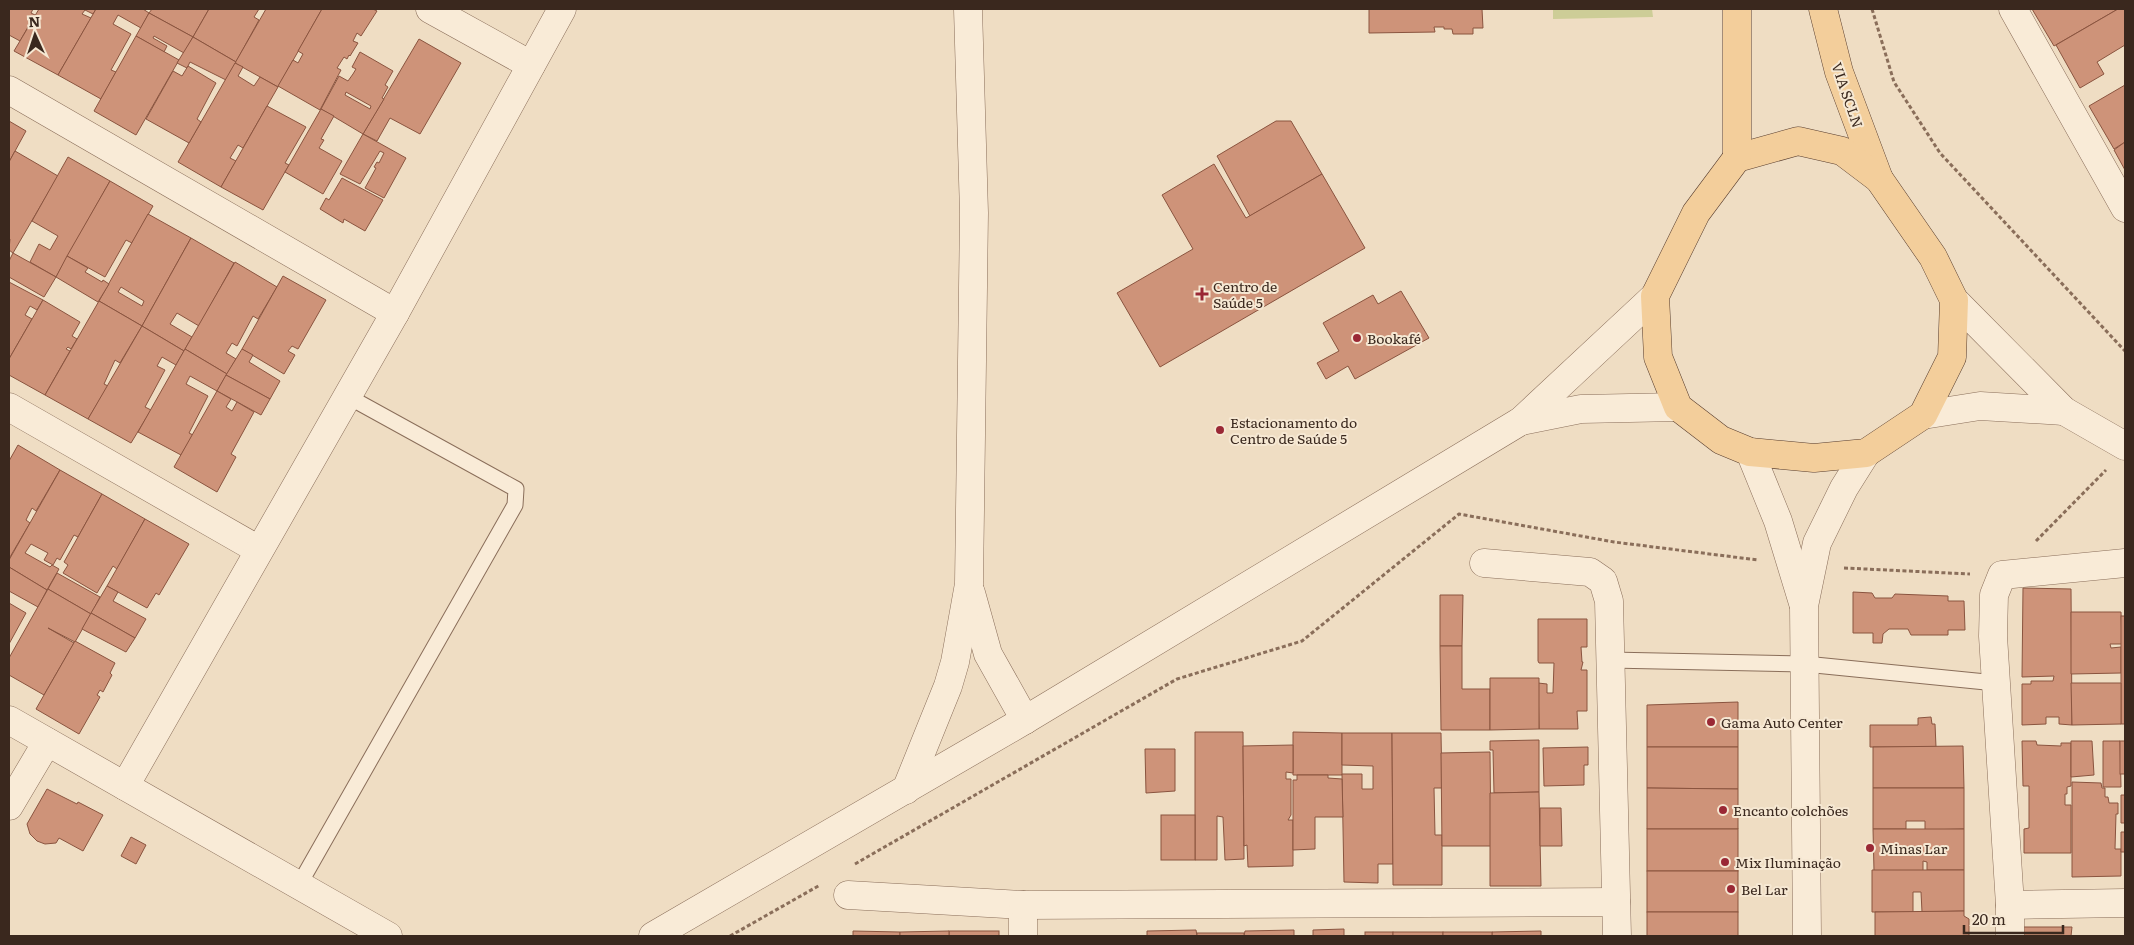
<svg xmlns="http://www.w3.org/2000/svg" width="2134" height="945" viewBox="0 0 2134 945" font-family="Literata,serif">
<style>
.green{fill:#cdcd97}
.building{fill:#ce9379;stroke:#8a543f;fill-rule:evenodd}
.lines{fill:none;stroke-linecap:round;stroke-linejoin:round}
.service-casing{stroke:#8a6e5a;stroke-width:17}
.minor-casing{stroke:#8a6e5a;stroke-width:29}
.tertiary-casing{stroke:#8a6e5a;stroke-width:29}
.primary-casing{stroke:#583d2e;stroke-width:29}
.path{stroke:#8a6e5a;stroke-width:3;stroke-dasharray:4 2.5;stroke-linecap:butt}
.service{stroke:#f9ebd7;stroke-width:15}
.minor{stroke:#f9ebd7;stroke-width:28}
.tertiary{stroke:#f9ebd7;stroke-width:28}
.primary{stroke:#f3ce9b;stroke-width:28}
.poi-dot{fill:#9a2835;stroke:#f6e8d3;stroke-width:2}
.labels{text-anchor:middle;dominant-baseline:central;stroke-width:4;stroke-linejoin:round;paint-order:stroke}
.street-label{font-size:14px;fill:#3a281e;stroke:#f6e8d3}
.poi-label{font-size:14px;fill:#3a281e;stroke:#f6e8d3;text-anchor:start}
</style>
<rect width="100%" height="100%" fill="#efddc3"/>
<polygon class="green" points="1553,9 1652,9 1653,17 1553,19"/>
<g class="building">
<polygon points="9,9 33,9 31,13 35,15 20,41 9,35"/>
<polygon points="39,9 96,9 93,14 85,10 82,14 91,18 58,75 14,51"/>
<polygon points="96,9 143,9 149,13 141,28 118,15 113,24 131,34 111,70 116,72 101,99 58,75"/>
<polygon points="152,9 209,9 193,37 149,13"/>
<polygon points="209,9 259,9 254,17 259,20 236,62 193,37"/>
<polygon points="266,9 322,9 278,87 235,63"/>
<polygon points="322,9 373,9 377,11 361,36 357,33 353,41 358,43 350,56 349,55 347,59 344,57 337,68 341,70 320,110 278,86 293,60 298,63 303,54 298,51"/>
<polygon points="1369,9 1482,9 1483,28 1473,28 1473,34 1453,34 1452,29 1444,29 1444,27 1434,27 1435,32 1369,33"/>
<polygon points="2032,9 2118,9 2054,46"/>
<polygon points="2118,9 2125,9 2125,45 2097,62 2104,74 2080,88 2056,45"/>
<polygon points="149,13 193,37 184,53 154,36 153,38 167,46 164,52 136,36"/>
<polygon points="136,36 179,60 136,135 94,111"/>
<polygon points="193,37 236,62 226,80 190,62 187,68 177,63"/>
<polygon points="419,39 461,63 420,134 390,118 377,141 363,134"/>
<path d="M360,52L393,71L385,85L388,87L382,98L384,99L363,134L321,109L339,76L348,81L353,74L356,69L352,67ZM346,92L371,106L370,109L345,95Z"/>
<polygon points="235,63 243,67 238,76 254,86 260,77 278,87 243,148 238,145 230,158 236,161 221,187 178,162"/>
<polygon points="188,66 216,83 197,119 201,122 189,143 146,119 173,71 182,76"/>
<polygon points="2125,85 2125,142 2114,149 2089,106"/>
<polygon points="267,106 306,127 285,163 289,165 263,210 221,187"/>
<polygon points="321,109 334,116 321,139 324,140 319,148 342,161 323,194 285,172"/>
<polygon points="9,121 26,131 9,162"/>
<polygon points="1276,121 1291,121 1322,174 1250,216 1217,156"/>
<polygon points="363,134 406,158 384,198 365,188 376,168 374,167 377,162 379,163 384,153 380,151 360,184 340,174"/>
<polygon points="2125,142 2125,170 2114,150"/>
<polygon points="15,151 58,176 13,253 9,250 10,239 9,238 9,162"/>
<polygon points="68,157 110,181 56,277 30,262 39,244 50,250 58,236 32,221"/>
<polygon points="1214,164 1246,218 1322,174 1365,248 1160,367 1117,293 1193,249 1162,195"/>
<polygon points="342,178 383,200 365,231 344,219 343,223 320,209 326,198 329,200"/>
<polygon points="110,181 153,206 132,243 126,240 105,277 67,256"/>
<path d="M148,214L191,238L142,326L99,301ZM121,287L144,301L142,306L118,292Z"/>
<polygon points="191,238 234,263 199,326 177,313 170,324 192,337 184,351 142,326"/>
<polygon points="13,253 56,277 44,297 9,277 9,261"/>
<polygon points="67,256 88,268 85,272 102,282 103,280 109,284 98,302 56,277"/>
<polygon points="235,262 277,287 258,319 253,316 237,346 232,343 226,353 236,359 227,374 185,349"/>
<polygon points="283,276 326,300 298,349 292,346 288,351 295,355 284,374 242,349"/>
<polygon points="9,282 43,300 37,310 30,306 25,315 32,319 9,359"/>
<polygon points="1401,291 1429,338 1355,379 1348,366 1326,379 1317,363 1339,351 1323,323 1373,295 1378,304"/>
<polygon points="43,300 80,322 72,336 77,339 71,349 68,347 66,349 70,351 45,395 9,375 9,359"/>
<polygon points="99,301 142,326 120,363 115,360 104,384 108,386 88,419 45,395"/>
<polygon points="142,326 184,351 176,365 162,357 157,366 165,370 145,407 151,410 131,443 88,419"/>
<polygon points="185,349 227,374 217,391 190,376 186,384 208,396 189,433 193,435 181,455 138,432"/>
<polygon points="242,349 253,355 249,362 280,381 270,399 226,375"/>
<polygon points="226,375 270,399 261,415 217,391"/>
<polygon points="217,391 231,399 226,407 232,411 237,402 254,412 231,454 236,457 217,492 174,467"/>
<polygon points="18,445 60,470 36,511 32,508 26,520 30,523 10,557 9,556 9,461"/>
<polygon points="60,470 102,494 78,537 74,535 60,560 57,558 53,565 44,560 48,553 31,544 25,553 50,567 52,565 59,569 47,590 9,567 9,560"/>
<polygon points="102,494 145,519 117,569 113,566 97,593 63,573 68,565 64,562"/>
<polygon points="145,519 189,544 159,595 156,593 147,608 107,586"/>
<polygon points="9,567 47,590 38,607 9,591"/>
<polygon points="57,573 100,597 91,614 48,589"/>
<polygon points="107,586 118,592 113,601 146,619 135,638 91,613"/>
<polygon points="2023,588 2071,589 2072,725 2059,724 2059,717 2046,717 2046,724 2022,725 2022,684 2031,684 2031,681 2053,681 2054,676 2022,677"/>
<polygon points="48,589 91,614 75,642 48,628 74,643 44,695 9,675 9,658"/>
<polygon points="1853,592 1872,593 1875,598 1892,598 1895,594 1948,596 1948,601 1964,601 1965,630 1948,630 1948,635 1911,635 1908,629 1889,629 1883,634 1882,643 1873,643 1873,633 1853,633"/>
<polygon points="1440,595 1463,595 1462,646 1440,646"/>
<polygon points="9,603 26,613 9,644"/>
<polygon points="2071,612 2121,612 2122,644 2110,644 2111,648 2121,647 2121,673 2071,674"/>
<polygon points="91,613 135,638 126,652 82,629"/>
<rect x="2121" y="616" width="4" height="108"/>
<polygon points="1538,619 1587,619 1587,647 1581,647 1582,662 1583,662 1581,670 1587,670 1587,711 1577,711 1578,729 1539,729 1538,683 1547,684 1547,693 1553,693 1554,663 1539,663 1538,661"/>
<polygon points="75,641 115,663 110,673 112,675 103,692 100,690 97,695 100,697 79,734 36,709"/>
<polygon points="1440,646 1462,646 1462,689 1490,689 1490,730 1441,730"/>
<polygon points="1490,678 1539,678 1539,729 1490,730"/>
<polygon points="2071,683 2121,683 2121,724 2072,725"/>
<polygon points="1738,702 1738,747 1647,747 1647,705"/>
<polygon points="1931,717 1932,724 1935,724 1936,747 1870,747 1870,725 1918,725 1918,718"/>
<polygon points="1195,732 1243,732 1244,859 1225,860 1223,817 1217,816 1217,860 1195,860"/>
<polygon points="1293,732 1342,733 1342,775 1293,775"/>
<polygon points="1342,733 1392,733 1393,864 1378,864 1378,883 1344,882 1342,774 1362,774 1362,789 1373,789 1373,766 1342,765"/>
<polygon points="1392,733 1441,733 1442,788 1434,788 1435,835 1442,835 1442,885 1393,885"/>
<polygon points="1539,740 1539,792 1494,793 1493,750 1490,750 1490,741"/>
<polygon points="2022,741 2036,741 2037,745 2061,746 2061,743 2071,743 2071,786 2067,787 2067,794 2065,794 2065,805 2071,805 2071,853 2024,853 2024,829 2029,828 2029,786 2023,786"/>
<polygon points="2071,741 2092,741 2094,775 2071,777"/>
<polygon points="2103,741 2120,741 2121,787 2103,787"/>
<rect x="2120" y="741" width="5" height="33"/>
<polygon points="1293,745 1293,773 1286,772 1286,779 1291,779 1291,815 1288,820 1293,820 1293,866 1248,867 1247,845 1244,846 1243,746"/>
<polygon points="1963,746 1964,788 1873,788 1873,747"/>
<polygon points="1588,747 1588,765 1584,765 1584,785 1544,786 1543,748"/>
<polygon points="1647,747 1738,747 1738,789 1647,788"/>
<polygon points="1145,749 1175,749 1175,791 1146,793"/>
<polygon points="1490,752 1491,846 1442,846 1441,753"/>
<polygon points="1297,775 1328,775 1328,778 1342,779 1343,817 1315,817 1315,849 1293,850 1293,780 1297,780"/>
<polygon points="2072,782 2101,783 2102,788 2105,788 2105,797 2108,797 2109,803 2118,803 2118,814 2116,814 2115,849 2121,849 2121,876 2072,877"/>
<polygon points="1647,788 1738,789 1738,829 1647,829"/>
<polygon points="1873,788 1964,788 1964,829 1925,830 1925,821 1906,821 1906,829 1873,829"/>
<polygon points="47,789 77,804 78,802 103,815 83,851 59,838 56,843 45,844 37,841 30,834 27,824"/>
<polygon points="1539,792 1541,886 1490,886 1490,793"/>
<polygon points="2121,795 2125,795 2125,852 2121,852 2121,832 2125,832 2125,823 2121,823"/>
<polygon points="1540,808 1561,808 1562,846 1540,846"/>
<rect x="1161" y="815" width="34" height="45"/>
<rect x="1647" y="829" width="91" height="42"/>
<polygon points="1873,829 1964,829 1964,870 1927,870 1927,862 1923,861 1923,871 1874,871"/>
<polygon points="131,837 146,845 136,864 121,856"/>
<polygon points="1872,870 1964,870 1964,911 1922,912 1921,892 1913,892 1913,912 1872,912"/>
<rect x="1647" y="871" width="91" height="41"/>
<polygon points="1964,911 1964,916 1969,919 1969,936 1875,936 1875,912"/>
<rect x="1647" y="912" width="91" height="24"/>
<polygon points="2023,927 2072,927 2071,936 2023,936"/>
<polygon points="1344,929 1344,936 1313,936 1313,930"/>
<polygon points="1196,930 1197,936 1147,936 1147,931"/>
<polygon points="1294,930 1294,936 1244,936 1245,931"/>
<polygon points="853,931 900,932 900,936 853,936"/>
<rect x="949" y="931" width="50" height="5"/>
<polygon points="949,931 949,936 900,936 900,932"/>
<polygon points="1541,931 1541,936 1492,936 1492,932"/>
<rect x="1365" y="932" width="28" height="4"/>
<rect x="1393" y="932" width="50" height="4"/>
<rect x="1443" y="932" width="49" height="4"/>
<rect x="1197" y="933" width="47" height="3"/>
</g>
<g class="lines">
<defs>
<g id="service">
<polyline points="1610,660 1805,664 1996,683"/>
<polyline points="299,885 515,505 516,489 347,396"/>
</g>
<g id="minor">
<polyline points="430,9 531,65"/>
<polyline points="2013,9 2125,208"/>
<polyline points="9,90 395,313"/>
<polyline points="9,407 259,550"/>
<polyline points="1484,563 1590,572 1603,581 1609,601 1617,936"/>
<polyline points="9,720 388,936"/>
<polyline points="125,786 395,313 562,9"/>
<polyline points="9,806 47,742"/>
<polyline points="848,895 1023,905 1023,936"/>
<polyline points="1023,905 1616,902"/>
<polyline points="2010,905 2125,903"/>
<polyline points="2010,936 2010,905 1993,636 1994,595 2002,575 2125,563"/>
</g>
<g id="tertiary">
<polyline points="1954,300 2064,411 2125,446"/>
<polyline points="1923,415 1980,406 2064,411"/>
<polyline points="1521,421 1581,409 1678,407"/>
<polyline points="1750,452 1778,521 1803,603"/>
<polyline points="971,593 988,654 1025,720"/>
<polyline points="906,790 948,686 955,662 969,584 974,213 968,9"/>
<polyline points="653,936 1025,720 1521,421 1655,296"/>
<polyline points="1807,936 1804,606 1817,543 1844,488 1866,453"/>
</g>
<g id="primary">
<polyline points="1823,9 1839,72 1879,179"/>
<polygon points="1798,141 1842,151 1879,179 1933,257 1954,300 1952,357 1923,415 1866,453 1814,458 1750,452 1721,440 1678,407 1658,357 1655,296 1696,213 1737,158"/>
<polyline points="1737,158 1737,9"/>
</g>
</defs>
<use href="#service" class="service-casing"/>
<use href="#minor" class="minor-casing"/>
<use href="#tertiary" class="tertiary-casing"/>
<use href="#primary" class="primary-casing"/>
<g class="path">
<polyline points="1872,9 1894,82 1940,153 2125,351"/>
<polyline points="2036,541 2106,470"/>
<polyline points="1844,568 1970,574"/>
<polyline points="855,864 1177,679 1302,641 1459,514 1614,542 1758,560"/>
<polyline points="730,936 820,885"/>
</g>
<use href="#service" class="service"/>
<use href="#minor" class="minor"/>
<use href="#tertiary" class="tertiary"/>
<use href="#primary" class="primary"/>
</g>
<g class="poi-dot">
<path d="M1199.5 286.5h5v5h5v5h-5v5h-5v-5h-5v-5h5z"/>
<circle cx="1357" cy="338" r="5"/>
<circle cx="1220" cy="430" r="5"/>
<circle cx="1711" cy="722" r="5"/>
<circle cx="1723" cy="810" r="5"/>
<circle cx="1870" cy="848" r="5"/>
<circle cx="1725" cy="862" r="5"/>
<circle cx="1731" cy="889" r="5"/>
</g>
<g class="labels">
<g class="street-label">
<text transform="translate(1848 95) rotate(71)">VIA SCLN</text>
</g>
<g class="poi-label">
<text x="1213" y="286">Centro de<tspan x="1213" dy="16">Saúde 5</tspan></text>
<text x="1367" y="338">Bookafé</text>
<text x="1230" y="422">Estacionamento do<tspan x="1230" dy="16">Centro de Saúde 5</tspan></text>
<text x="1721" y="722">Gama Auto Center</text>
<text x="1733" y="810">Encanto colchões</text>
<text x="1880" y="848">Minas Lar</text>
<text x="1735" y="862">Mix Iluminação</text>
<text x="1741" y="889">Bel Lar</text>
</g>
</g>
<rect width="2134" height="945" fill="none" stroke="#3a281e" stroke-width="20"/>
<g transform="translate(35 35) rotate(357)" stroke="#f6e8d3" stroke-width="4" paint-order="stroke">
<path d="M0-4L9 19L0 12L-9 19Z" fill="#3a281e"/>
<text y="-8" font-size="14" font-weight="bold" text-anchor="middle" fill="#3a281e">N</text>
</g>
<path d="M1964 925v8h99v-8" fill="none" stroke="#3a281e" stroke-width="2.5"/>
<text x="1972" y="925" font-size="15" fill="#3a281e" stroke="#f6e8d3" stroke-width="4" paint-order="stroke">20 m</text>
</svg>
